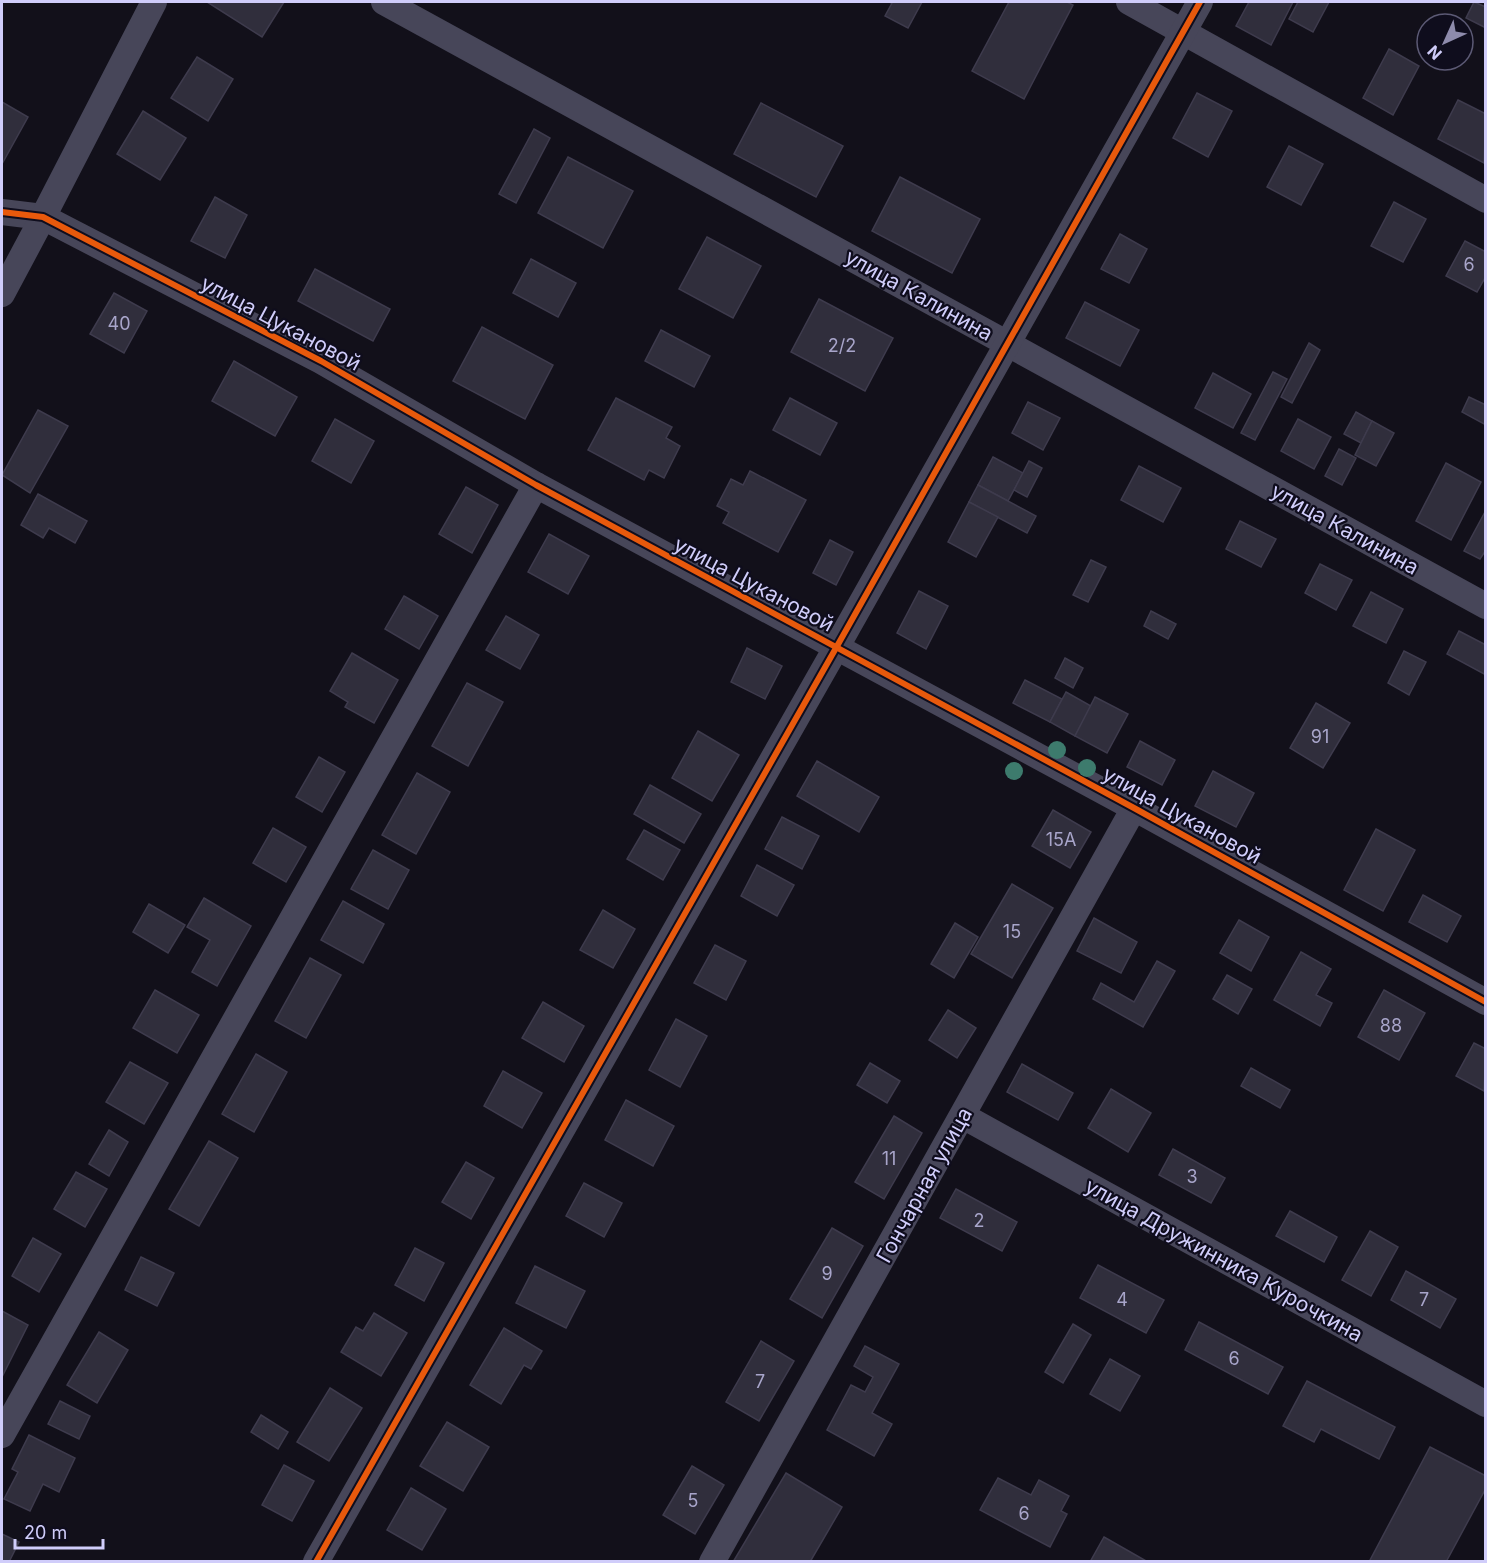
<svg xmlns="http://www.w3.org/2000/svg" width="1487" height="1563" viewBox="0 0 1487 1563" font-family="Inter,sans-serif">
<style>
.building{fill:#302e3c;stroke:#3e3b4d;stroke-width:1.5}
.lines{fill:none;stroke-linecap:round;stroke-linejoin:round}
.minor{stroke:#474659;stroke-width:26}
.cycleway-casing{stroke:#0f0d1d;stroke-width:10}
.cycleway{stroke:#e8590c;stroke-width:6}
.tree{fill:#3d7b6d}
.labels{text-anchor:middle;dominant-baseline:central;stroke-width:4.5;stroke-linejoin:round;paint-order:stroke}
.number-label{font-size:18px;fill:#a8a5ca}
.street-label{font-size:21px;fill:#d0cdfa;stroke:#0f0d1d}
</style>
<rect width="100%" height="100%" fill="#12101a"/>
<g class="building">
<polygon points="207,2 284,2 262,37"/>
<polygon points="889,2 922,2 908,28 885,16 892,3"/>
<polygon points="1009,2 1067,2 1073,5 1024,99 972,71"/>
<polygon points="1249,2 1293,2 1271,45 1236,26"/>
<polygon points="1298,2 1329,2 1313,32 1289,19"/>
<polygon points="1474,2 1486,7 1486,28 1466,18"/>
<polygon points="1389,49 1419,66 1393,115 1363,98"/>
<polygon points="197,57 233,79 208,121 171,98"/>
<polygon points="1197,93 1232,111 1208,157 1173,138"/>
<polygon points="1458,100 1486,114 1484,163 1438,139"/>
<polygon points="2,102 28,117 2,164"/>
<polygon points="761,103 843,146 816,197 734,154"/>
<polygon points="143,111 186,138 160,180 117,154"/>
<polygon points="534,129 550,138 516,203 499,194"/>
<polygon points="1289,146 1323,164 1301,205 1267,187"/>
<polygon points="568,157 633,191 603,248 538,213"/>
<polygon points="900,177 980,219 952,273 872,231"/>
<polygon points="215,197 247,215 225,258 191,241"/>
<polygon points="1394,202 1426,219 1403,262 1371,246"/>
<polygon points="1120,234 1147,249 1129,283 1101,269"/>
<polygon points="707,237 761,266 733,318 679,289"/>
<polygon points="1465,241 1486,252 1486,276 1477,292 1446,276"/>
<polygon points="531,259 576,283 558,317 513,293"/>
<polygon points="315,269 390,309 373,341 298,301"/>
<polygon points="114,293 147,311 124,353 90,334"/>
<polygon points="819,299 893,338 865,391 791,352"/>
<polygon points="1085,302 1139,330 1120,366 1066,338"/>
<polygon points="482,327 553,365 525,419 453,381"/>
<polygon points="661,330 710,356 694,387 645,361"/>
<polygon points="1309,343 1320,350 1292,403 1281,397"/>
<polygon points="234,361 297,397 275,436 212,401"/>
<polygon points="1273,372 1287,379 1255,440 1241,433"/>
<polygon points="1213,373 1251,394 1233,428 1195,408"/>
<polygon points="1469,397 1486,405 1486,425 1462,412"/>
<polygon points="616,398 672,427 666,438 680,446 664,478 649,470 644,480 588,450"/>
<polygon points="790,398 837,423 820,455 773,430"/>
<polygon points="1028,402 1060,418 1043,450 1012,433"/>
<polygon points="38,410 68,426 30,493 2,475"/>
<polygon points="1356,412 1372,421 1361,443 1344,434"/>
<polygon points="335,419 374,441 351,483 312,461"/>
<polygon points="1298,419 1331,437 1314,469 1281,451"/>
<polygon points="1372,421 1394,433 1376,466 1355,455"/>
<polygon points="1339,449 1356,458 1342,485 1325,476"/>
<polygon points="993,457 1023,473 1008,501 978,485"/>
<polygon points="1029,461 1042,468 1027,497 1014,490"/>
<polygon points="1446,463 1481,482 1451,540 1416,521"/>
<polygon points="1139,466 1181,488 1163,522 1121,500"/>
<polygon points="750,471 806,500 778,552 723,523 729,512 717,506 731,479 743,485"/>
<polygon points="978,485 1036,516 1027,533 969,502"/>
<polygon points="466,487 498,505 472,553 439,534"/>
<polygon points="38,494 87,521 75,543 49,528 43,538 21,525"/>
<polygon points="969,502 998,517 976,557 948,542"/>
<polygon points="1486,510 1486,550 1480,559 1464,551"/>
<polygon points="1240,521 1276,539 1261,567 1226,549"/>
<polygon points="549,534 589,556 568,594 528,572"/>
<polygon points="830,540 853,552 836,585 813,573"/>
<polygon points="1091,560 1106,567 1088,602 1073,595"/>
<polygon points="1320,564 1352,580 1336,610 1305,593"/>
<polygon points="919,591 948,606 926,649 897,633"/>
<polygon points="1371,592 1403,609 1386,643 1353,626"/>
<polygon points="404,596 438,616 419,649 385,629"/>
<polygon points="1151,611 1176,624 1168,639 1144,626"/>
<polygon points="506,616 539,635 520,669 486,650"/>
<polygon points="1459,631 1486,645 1486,675 1447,654"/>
<polygon points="747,648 782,666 765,699 731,682"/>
<polygon points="1404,651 1426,662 1409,695 1388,683"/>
<polygon points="352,653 398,680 374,723 345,707 348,702 330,691"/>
<polygon points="1065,658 1083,668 1073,688 1055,678"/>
<polygon points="1025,680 1062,699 1050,722 1013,703"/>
<polygon points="467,683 503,702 468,766 432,746"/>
<polygon points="1066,692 1091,706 1075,736 1050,722"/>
<polygon points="1095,697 1128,714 1107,753 1075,736"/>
<polygon points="1316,703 1350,723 1323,768 1290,748"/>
<polygon points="698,731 739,755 712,801 672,778"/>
<polygon points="1140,741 1175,760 1162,785 1127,767"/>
<polygon points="319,757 345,772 322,812 296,797"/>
<polygon points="817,761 879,797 859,832 797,796"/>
<polygon points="1213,771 1254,793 1236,827 1195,806"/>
<polygon points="417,773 450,792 416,854 382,835"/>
<polygon points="650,785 701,814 684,843 634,814"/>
<polygon points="1053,810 1091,832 1070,868 1032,846"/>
<polygon points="782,817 819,836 802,869 765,849"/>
<polygon points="273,828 306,847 286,882 253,863"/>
<polygon points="1376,829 1415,850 1383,911 1344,890"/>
<polygon points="644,830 680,850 663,880 627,859"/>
<polygon points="373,850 409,870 388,909 351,889"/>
<polygon points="757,865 794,885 777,916 741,896"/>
<polygon points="1012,884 1053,908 1012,978 971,954"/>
<polygon points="1423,895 1461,916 1447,942 1409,922"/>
<polygon points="204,898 251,926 217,986 192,972 210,940 187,927"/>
<polygon points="343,901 384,924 363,963 321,940"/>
<polygon points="149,904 185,925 168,953 133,932"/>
<polygon points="603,910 635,929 613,968 580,950"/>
<polygon points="1094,918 1137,942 1121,973 1077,951"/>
<polygon points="1239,920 1269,937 1251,971 1220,953"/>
<polygon points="955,923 978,937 954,978 931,964"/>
<polygon points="715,945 746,961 726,1000 694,983"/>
<polygon points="1301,952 1331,969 1316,995 1332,1003 1320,1026 1274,1000"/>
<polygon points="310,958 341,975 306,1038 275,1021"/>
<polygon points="1157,961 1175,971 1143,1027 1093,999 1101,983 1134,1002"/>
<polygon points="1227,975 1252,989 1238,1014 1213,999"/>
<polygon points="155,990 199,1015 177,1053 133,1028"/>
<polygon points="1384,990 1425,1013 1399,1060 1358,1037"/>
<polygon points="543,1002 584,1026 564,1062 522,1038"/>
<polygon points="948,1010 976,1028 957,1058 929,1040"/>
<polygon points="676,1019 707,1036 680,1087 649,1070"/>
<polygon points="1474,1043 1486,1049 1484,1091 1456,1076"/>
<polygon points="256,1054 287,1072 254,1132 222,1114"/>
<polygon points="130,1062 168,1083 144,1124 106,1102"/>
<polygon points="870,1063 900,1081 887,1103 857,1085"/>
<polygon points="1022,1064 1073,1093 1058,1120 1007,1092"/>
<polygon points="1251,1068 1290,1090 1280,1108 1241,1086"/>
<polygon points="503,1071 542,1093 522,1128 484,1106"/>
<polygon points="1111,1089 1151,1113 1128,1152 1088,1128"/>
<polygon points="626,1100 674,1126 653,1166 605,1140"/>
<polygon points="894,1116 922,1133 884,1199 855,1182"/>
<polygon points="109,1130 128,1142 109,1176 89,1164"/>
<polygon points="209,1141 238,1158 199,1226 169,1209"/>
<polygon points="1173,1149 1225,1178 1211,1203 1159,1175"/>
<polygon points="466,1162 494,1178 471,1219 442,1202"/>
<polygon points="76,1172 107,1189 85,1227 54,1209"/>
<polygon points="584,1183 622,1203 604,1237 566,1216"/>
<polygon points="956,1189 1017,1222 1002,1251 940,1218"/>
<polygon points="1290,1211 1337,1237 1324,1262 1276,1236"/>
<polygon points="832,1228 863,1246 822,1318 790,1299"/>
<polygon points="1370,1231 1398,1247 1371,1296 1342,1280"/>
<polygon points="33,1238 61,1254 39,1292 12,1276"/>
<polygon points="415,1248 444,1263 424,1301 395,1285"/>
<polygon points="141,1257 174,1273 157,1306 125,1290"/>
<polygon points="1098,1265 1164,1300 1146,1333 1080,1298"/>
<polygon points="535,1266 585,1291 566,1328 516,1303"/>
<polygon points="1406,1271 1456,1299 1440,1328 1391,1300"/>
<polygon points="2,1311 28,1325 2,1377"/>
<polygon points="374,1313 407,1333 381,1376 341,1352 356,1327 363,1331"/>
<polygon points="1199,1322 1283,1367 1268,1394 1185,1350"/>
<polygon points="1073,1324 1091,1335 1063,1383 1045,1372"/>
<polygon points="504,1328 542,1351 531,1369 524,1365 501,1404 470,1385"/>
<polygon points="99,1332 128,1350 97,1403 67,1385"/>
<polygon points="761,1341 794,1361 759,1421 726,1402"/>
<polygon points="865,1346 899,1364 872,1413 892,1424 874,1456 827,1430 851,1385 865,1392 873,1377 854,1366"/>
<polygon points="1110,1359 1140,1376 1120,1411 1090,1394"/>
<polygon points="1307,1381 1395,1427 1379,1459 1321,1429 1314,1442 1283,1426"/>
<polygon points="330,1388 362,1408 329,1461 297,1442"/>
<polygon points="60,1401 90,1416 79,1439 48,1424"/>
<polygon points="261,1415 288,1432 278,1449 251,1432"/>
<polygon points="447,1422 489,1447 463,1491 420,1466"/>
<polygon points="29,1435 75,1458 59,1492 43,1484 30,1511 4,1499 18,1472 12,1469"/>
<polygon points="1430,1447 1486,1476 1486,1488 1446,1562 1369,1562"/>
<polygon points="284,1465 314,1481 292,1521 262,1505"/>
<polygon points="692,1466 724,1485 695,1534 663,1515"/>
<polygon points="786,1473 842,1507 810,1562 733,1562"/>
<polygon points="998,1478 1031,1495 1039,1480 1069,1496 1061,1511 1067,1514 1050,1547 980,1510"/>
<polygon points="411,1488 446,1509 422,1550 387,1530"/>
<polygon points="2,1534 19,1542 9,1562 2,1562"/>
<polygon points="1104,1537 1148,1562 1090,1562"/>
</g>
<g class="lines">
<g class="minor">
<polyline points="384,2 1486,606"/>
<polyline points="1129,2 1486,200"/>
<polyline points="2,212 43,217 321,361 536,485 1134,808 1486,1002"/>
<polyline points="2,294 43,217 154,2"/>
<polyline points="963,1116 1486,1404"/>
<polyline points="2,1435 536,485"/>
<polyline points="316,1562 836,648 1200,2"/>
<polyline points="712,1562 1134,808"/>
</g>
<defs>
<g id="cycleway">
<polyline points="2,212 43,217 321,361 536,485 1134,808 1486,1002"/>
<polyline points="316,1562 836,648 1200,2"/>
</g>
</defs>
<use href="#cycleway" class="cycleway-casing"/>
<use href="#cycleway" class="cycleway"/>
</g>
<g class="tree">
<circle cx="1057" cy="750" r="9"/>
<circle cx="1087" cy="768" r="9"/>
<circle cx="1014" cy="771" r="9"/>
</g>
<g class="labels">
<g class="number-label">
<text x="1469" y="264">6</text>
<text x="119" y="323">40</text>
<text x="842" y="345">2/2</text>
<text x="1320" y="736">91</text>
<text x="1061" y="839">15А</text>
<text x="1012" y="931">15</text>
<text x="1391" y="1025">88</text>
<text x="889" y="1158">11</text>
<text x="1192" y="1176">3</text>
<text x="979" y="1220">2</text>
<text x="827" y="1273">9</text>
<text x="1122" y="1299">4</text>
<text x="1424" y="1299">7</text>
<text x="1234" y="1358">6</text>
<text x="760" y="1381">7</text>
<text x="693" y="1500">5</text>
<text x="1024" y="1513">6</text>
</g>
<g class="street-label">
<text transform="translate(919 295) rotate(29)">улица Калинина</text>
<text transform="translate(281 323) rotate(28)">улица Цукановой</text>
<text transform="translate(1345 529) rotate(29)">улица Калинина</text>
<text transform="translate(754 584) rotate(28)">улица Цукановой</text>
<text transform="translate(1182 815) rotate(29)">улица Цукановой</text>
<text transform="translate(924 1185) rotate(-61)">Гончарная улица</text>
<text transform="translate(1224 1260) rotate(29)">улица Дружинника Курочкина</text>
</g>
</g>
<rect width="1487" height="1563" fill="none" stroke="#d0cdfa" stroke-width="6"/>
<g transform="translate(1445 42) rotate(225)"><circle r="28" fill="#0f0d1d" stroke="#5c5a75" stroke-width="1.5"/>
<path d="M0-4.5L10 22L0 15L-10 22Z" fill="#8e8bac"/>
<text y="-9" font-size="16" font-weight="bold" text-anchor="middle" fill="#d0cdfa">N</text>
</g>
<path d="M15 1539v9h88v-9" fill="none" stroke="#d0cdfa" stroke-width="3"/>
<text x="24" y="1539" font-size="18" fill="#d0cdfa" stroke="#0f0d1d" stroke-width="4.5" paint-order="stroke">20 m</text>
</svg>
